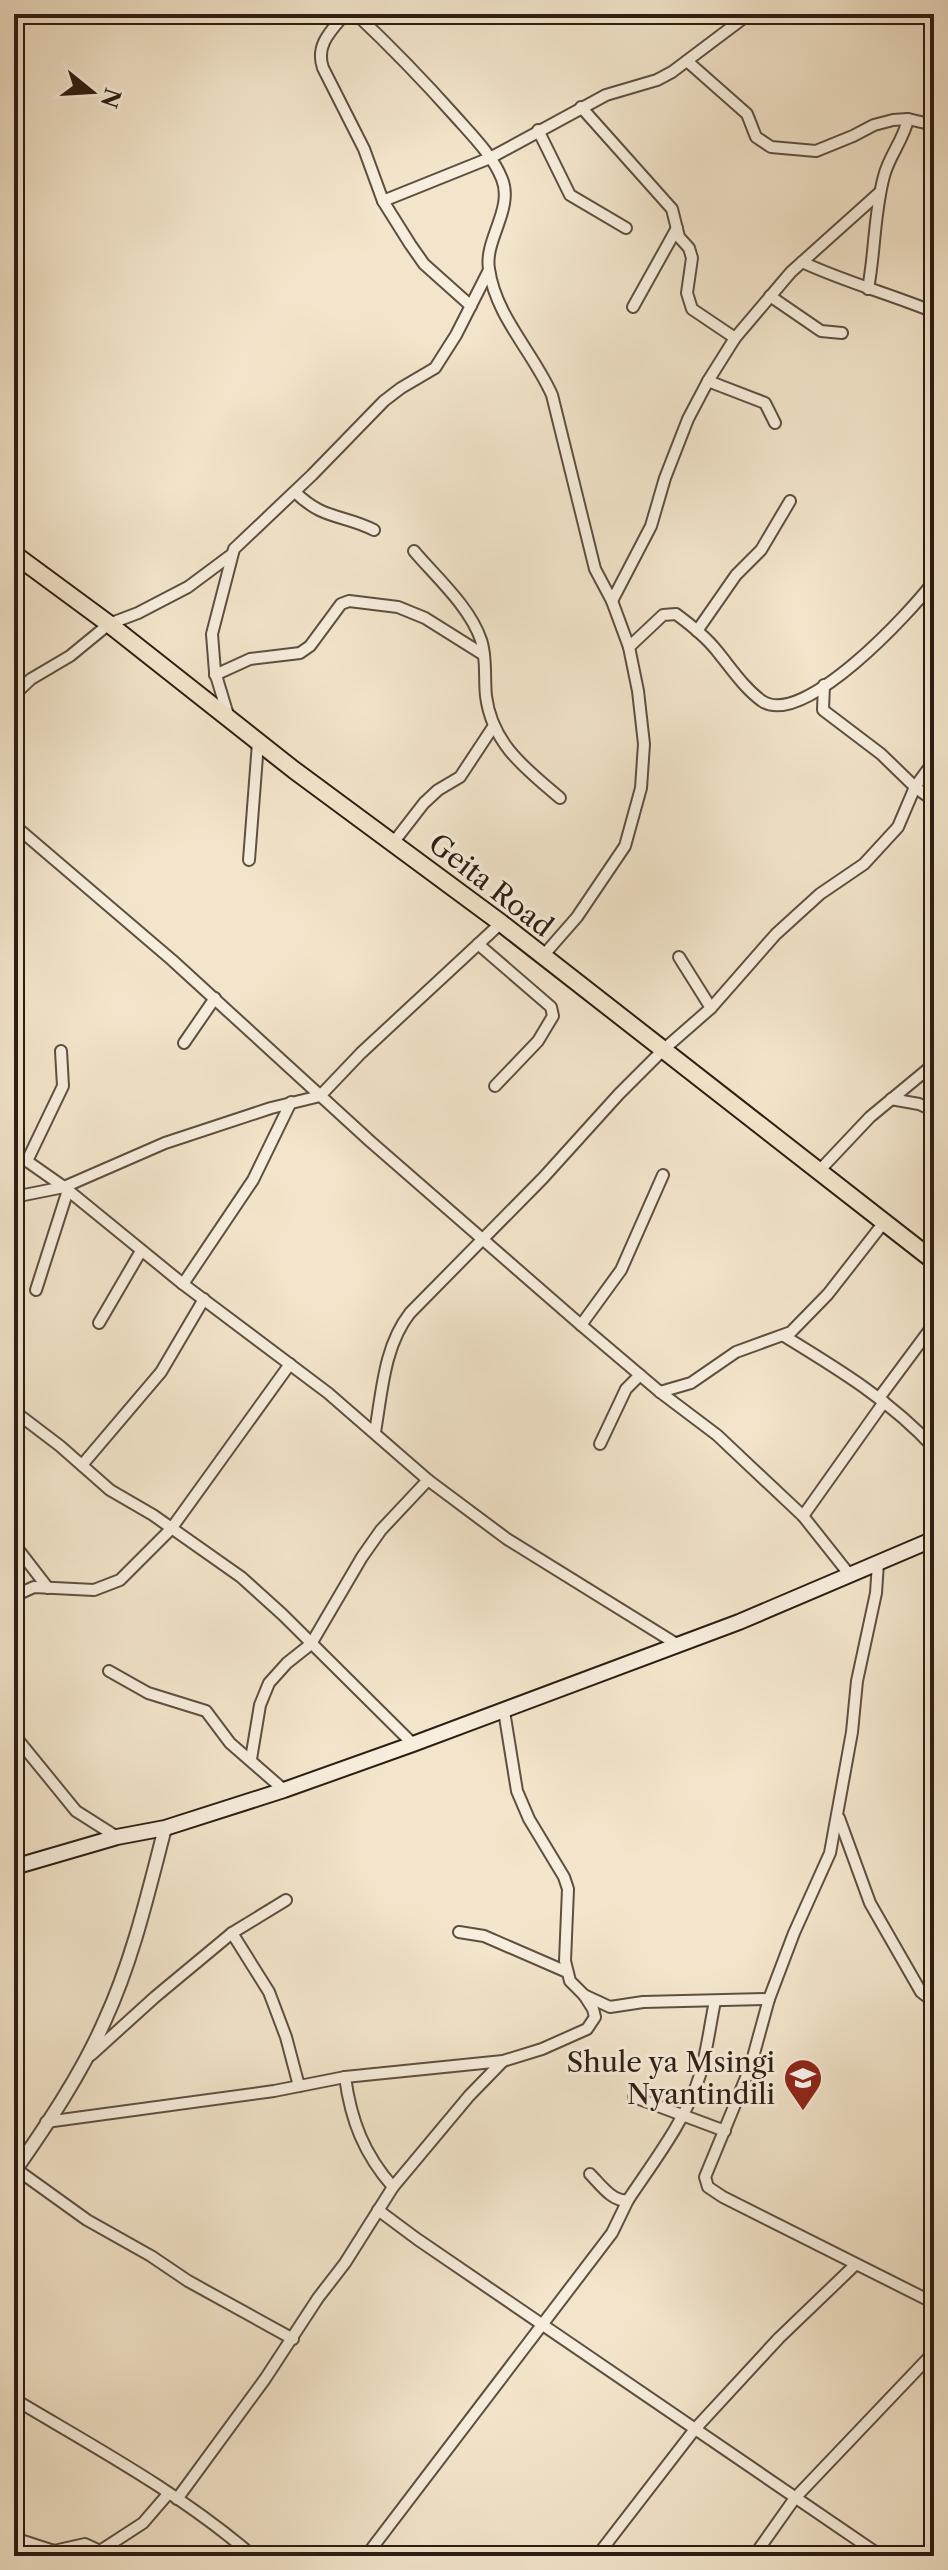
<svg xmlns="http://www.w3.org/2000/svg" width="948" height="2570" viewBox="0 0 948 2570" font-family="'Libre Caslon Text',serif">
<style>
.lines{fill:none;stroke-linecap:round;stroke-linejoin:round}
.minor-casing{stroke:#5e4f41;stroke-width:14}
.tertiary-casing{stroke:#5e4f41;stroke-width:16}
.secondary-casing{stroke:#2d1d13;stroke-width:18}
.trunk-casing{stroke:#2d1d13;stroke-width:20}
.minor{stroke:#f7eedd;stroke-width:10}
.tertiary{stroke:#f7eedd;stroke-width:12}
.secondary{stroke:#f7eedd;stroke-width:14}
.trunk{stroke:#f3e5cb;stroke-width:16}
.labels{text-anchor:middle;dominant-baseline:central;stroke-width:6;stroke-linejoin:round;paint-order:stroke}
.street-label{font-size:28px;fill:#2d1d13;stroke:#f7eedd}
.poi-label{font-size:28px;fill:#2d1d13;stroke:#f7eedd;text-anchor:end}
</style>
<rect width="100%" height="100%" fill="#f3e5cb"/>
<filter id="stains"><feTurbulence type="fractalNoise" baseFrequency=".0025" numOctaves="4"/><feColorMatrix values="0 0 0 0 .2 0 0 0 0 .09 0 0 0 0 .02 0 0 0 .5 -.17"/></filter>
<radialGradient id="worn" r=".72"><stop offset=".6" stop-color="#630" stop-opacity="0"/><stop offset="1" stop-color="#630" stop-opacity=".3"/></radialGradient>
<g class="lines">
<defs>
<g id="minor">
<path d="M345,14C331,31 315,45 323,68L364,149L383,201L410,244L424,264L471,306"/>
<path d="M356,14C391,47 423,80 455,116C471,134 493,156 502,179C514,209 484,240 489,269C496,317 533,352 552,395L595,569L612,601L629,647L638,691L644,744L641,788L625,846L577,917L542,957"/>
<polyline points="687,61 747,114 756,137 771,147 816,151 853,136 874,125 893,120 908,119 934,125"/>
<polyline points="581,107 672,209 679,237 689,248 692,258 687,293 692,309 735,338"/>
<polyline points="538,130 570,195 626,228"/>
<polyline points="383,201 490,158 606,95 657,80 672,72 749,14"/>
<path d="M802,262C845,282 890,294 934,312"/>
<path d="M868,289C875,252 874,213 884,176C889,156 904,139 908,119"/>
<polyline points="770,296 821,331 842,333"/>
<polyline points="633,307 677,228"/>
<polyline points="708,381 765,403 775,423"/>
<path d="M295,492C323,520 342,514 374,530"/>
<path d="M414,551C436,577 470,607 481,640C487,657 484,678 486,696C492,744 526,769 560,798"/>
<polyline points="612,601 651,526 665,478 688,419 708,381 735,338 791,272 879,193"/>
<polyline points="697,631 736,575 761,550 790,501"/>
<path d="M629,647L663,615L676,614C691,625 706,637 717,651C731,668 744,688 762,701C803,729 911,612 934,581"/>
<polyline points="215,675 250,659 300,653 310,646 341,604 349,601 398,607 425,618 484,655"/>
<polyline points="824,685 823,710 881,754 915,787 934,801"/>
<polyline points="14,695 31,679 70,656 109,624 138,613 188,587 231,555"/>
<polyline points="228,715 215,672 212,634 234,549 312,475 384,401 401,388 435,368 456,335 489,270"/>
<polyline points="14,825 172,960 371,1142 581,1325 660,1392 717,1435 803,1516 849,1574"/>
<polyline points="393,843 424,803 438,790 460,777 493,727"/>
<polyline points="249,860 258,743"/>
<polyline points="478,944 551,1007 553,1016 538,1041 495,1086"/>
<polyline points="679,957 711,1008"/>
<polyline points="184,1043 215,998"/>
<polyline points="891,1099 919,1104 934,1111"/>
<polyline points="14,1152 64,1187 183,1284 328,1393 428,1480 507,1539 678,1645"/>
<polyline points="27,1161 63,1086 61,1051"/>
<polyline points="819,1171 870,1117 934,1064"/>
<polyline points="14,1197 64,1187 165,1143 271,1108 320,1096 361,1053 501,923"/>
<polyline points="183,1284 253,1180 291,1102"/>
<polyline points="36,1290 68,1190"/>
<polyline points="99,1323 141,1251"/>
<polyline points="581,1325 621,1270 663,1175"/>
<path d="M784,1336C838,1369 891,1401 934,1448"/>
<polyline points="660,1392 691,1383 736,1352 791,1332 828,1294 885,1221"/>
<polyline points="879,1398 934,1324"/>
<polyline points="14,1411 60,1446 110,1490 153,1515 241,1577 282,1614 413,1744"/>
<path d="M375,1432C382,1392 384,1346 410,1313L543,1178L619,1094L663,1050L711,1008L776,934L820,894L864,864L898,827L915,787L934,761"/>
<polyline points="600,1444 626,1389 640,1375"/>
<polyline points="82,1465 161,1372 204,1299"/>
<polyline points="803,1516 884,1402"/>
<polyline points="14,1544 48,1588"/>
<polyline points="878,1563 876,1593 857,1681 852,1732 830,1853 794,1933 769,1999 750,2068 705,2177 708,2187 723,2197 934,2303"/>
<polyline points="14,1596 34,1587 94,1590 120,1580 171,1529 290,1364"/>
<polyline points="109,1671 148,1693 206,1711 230,1743 284,1790"/>
<polyline points="504,1711 517,1791 529,1819 564,1877 568,1889 565,1961 570,1981 584,1995 610,2007 643,2002 769,1999"/>
<polyline points="14,1735 76,1811 117,1837"/>
<polyline points="251,1759 260,1705 269,1683 287,1663 311,1644 362,1557 381,1530 428,1480"/>
<polyline points="839,1818 870,1903 921,1992 934,2002"/>
<polyline points="459,1932 484,1936 567,1972"/>
<polyline points="232,1933 269,1992 286,2037 299,2086"/>
<polyline points="91,2055 155,1997 232,1933 286,1900"/>
<path d="M345,2077C351,2121 364,2154 393,2187"/>
<polyline points="634,2097 725,2131"/>
<polyline points="46,2122 274,2091 345,2077 503,2061 542,2049 587,2029 595,2017 593,2009 584,1995"/>
<polyline points="16,2169 87,2220 151,2256 188,2281 293,2339"/>
<path d="M590,2174C600,2184 613,2203 628,2200C654,2161 686,2120 700,2075C707,2051 710,2025 715,2001"/>
<polyline points="378,2210 417,2239 881,2556"/>
<path d="M14,2399C96,2448 180,2493 253,2556"/>
<polyline points="177,2499 265,2379 318,2298 345,2263 393,2187 469,2096 503,2061"/>
<polyline points="14,2538 54,2551 85,2544 100,2551 143,2523 168,2494"/>
<polyline points="366,2556 612,2233 628,2200"/>
<polyline points="597,2556 695,2429 779,2338 855,2265"/>
<polyline points="754,2556 795,2498 934,2352"/>
</g>
<path id="tertiary" d="M14,2172C47,2125 82,2073 105,2020C133,1959 148,1893 165,1828"/>
<polyline id="secondary" points="14,1867 117,1837 165,1828 284,1790 413,1744 739,1622 934,1539"/>
<polyline id="trunk" points="14,554 109,624 294,770 501,923 934,1261"/>
</defs>
<use href="#minor" class="minor-casing"/>
<use href="#tertiary" class="tertiary-casing"/>
<use href="#secondary" class="secondary-casing"/>
<use href="#trunk" class="trunk-casing"/>
<use href="#minor" class="minor"/>
<use href="#tertiary" class="tertiary"/>
<use href="#secondary" class="secondary"/>
<use href="#trunk" class="trunk"/>
</g>
<defs>
<symbol id="school-pin" viewBox="-11 -11 22 30"><path d="M0 17L-7.5 6A9.5 9.5 0 1 1 7.5 6Z" fill="#8f2418" stroke="#f7eedd"/><path d="M0-5L7-2L0 1L-7-2ZM-4 1L0 2.5L4 1V4Q0 6-4 4Z" fill="#fff"/></symbol>
</defs>
<g fill-rule="evenodd">
<use href="#school-pin" x="781" y="2056" width="44" height="60"/>
</g>
<g class="labels">
<g class="street-label">
<text transform="translate(491 885) rotate(38)">Geita Road</text>
</g>
<g class="poi-label">
<text x="775" y="2062">Shule ya Msingi<tspan x="775" dy="32">Nyantindili</tspan></text>
</g>
</g>
<rect width="948" height="2570" fill="none" stroke="#f3e5cb" stroke-width="48"/>
<rect x="16" y="16" width="916" height="2538" fill="none" stroke="#2d1d13" stroke-width="4"/>
<rect x="24" y="24" width="900" height="2522" fill="none" stroke="#2d1d13" stroke-width="2"/>
<g transform="translate(92 92) rotate(108)" stroke="#f7eedd" stroke-width="6" paint-order="stroke">
<path d="M0-6L14 30L0 20L-14 30Z" fill="#2d1d13"/>
<text y="-12" font-size="22" font-weight="bold" text-anchor="middle" fill="#2d1d13">N</text>
</g>
<rect width="100%" height="100%" filter="url(#stains)"/>
<rect width="100%" height="100%" fill="url(#worn)"/>
</svg>
